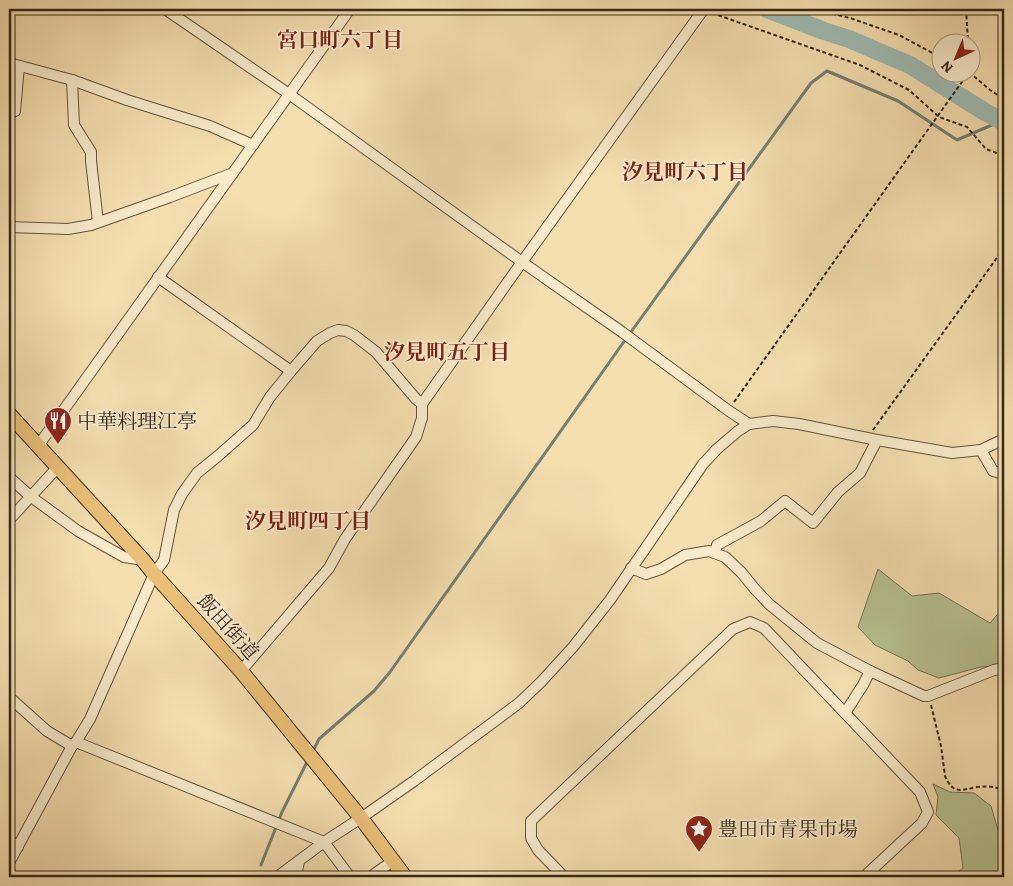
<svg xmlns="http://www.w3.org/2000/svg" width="1013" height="886" viewBox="0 0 1013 886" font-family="Alegreya,'Noto Serif JP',serif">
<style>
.green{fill:#b6c390;stroke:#757456}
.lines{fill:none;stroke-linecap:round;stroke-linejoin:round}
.stream{stroke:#747f76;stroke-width:3}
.river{stroke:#9ebbb3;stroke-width:18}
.minor-casing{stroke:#645440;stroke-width:12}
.major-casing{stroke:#34261b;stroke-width:16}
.path{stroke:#34261b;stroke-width:2;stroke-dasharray:4 2.5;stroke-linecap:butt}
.minor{stroke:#f8eacb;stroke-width:10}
.major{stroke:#eac078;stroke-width:14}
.labels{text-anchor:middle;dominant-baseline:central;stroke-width:4;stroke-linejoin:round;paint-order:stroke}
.poi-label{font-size:20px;fill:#34261b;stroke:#f8eacb;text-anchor:start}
.street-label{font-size:20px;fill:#34261b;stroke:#f8eacb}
.neighbourhood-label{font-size:21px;font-weight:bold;fill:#7a1f14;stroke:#f8eacb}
</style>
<rect width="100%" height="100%" fill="#f5dfaf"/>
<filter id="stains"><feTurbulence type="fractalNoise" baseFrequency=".004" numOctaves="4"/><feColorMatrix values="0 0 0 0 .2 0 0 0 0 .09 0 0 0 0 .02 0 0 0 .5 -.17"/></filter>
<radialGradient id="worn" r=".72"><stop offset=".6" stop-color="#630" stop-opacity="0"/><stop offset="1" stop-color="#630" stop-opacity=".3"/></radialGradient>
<g class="green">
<polygon points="878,569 912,596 939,593 990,623 1004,607 1004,665 981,667 939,678 918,670 908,661 875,645 858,627"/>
<polygon points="933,784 950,792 974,793 991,806 1004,851 1004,877 951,877 963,868 959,838 936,815 938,797"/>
</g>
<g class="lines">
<g class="stream">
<polyline points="312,753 319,739 374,691 390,672 623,343 811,83 827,71 898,101 957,140 1001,121"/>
<polyline points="261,865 282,812 308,760"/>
</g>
<polyline class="river" points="767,9 824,31 849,39 910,65 985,112 1004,122"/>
<defs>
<g id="minor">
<polyline points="165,9 289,94 522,262 622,332 729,411 749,424"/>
<polyline points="9,63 72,80 127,100 210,126 253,145"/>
<polyline points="72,80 74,125 91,152 91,161 98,222"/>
<polyline points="9,112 15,111 19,66"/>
<polyline points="9,227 68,229 91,225 170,197 233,173"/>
<polyline points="158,277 291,371"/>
<polyline points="38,446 350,9"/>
<polyline points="981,450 993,471 1004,474"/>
<polyline points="9,477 30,496 78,531 124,557 143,560"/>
<polyline points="9,520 57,468"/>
<polyline points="715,553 717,545 761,521 785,501 813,523 838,492 860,473 877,440"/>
<polyline points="631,568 646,574 661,569 685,555 709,551 725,557 741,572 754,588 769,604 817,643 870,671 924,696 928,696 994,670 1004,668"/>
<polyline points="241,671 329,568 345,539 416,437 422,418 422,404 522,262 703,10"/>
<polyline points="9,697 47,731 72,746"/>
<polyline points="845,713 863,685 870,671"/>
<polyline points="76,742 324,842 350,877"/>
<polyline points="9,840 18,847"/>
<polyline points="9,863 72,746 76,742 90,719 154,574 164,560 174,510 182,494 197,473 218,456 253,425 270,397 291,371 317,341 330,333 338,330 346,331 354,335 376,352 416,399 422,404"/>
<polyline points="277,877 324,842 361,818 414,781 519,703 541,682 573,647 610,600 703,464 717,449 738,431 749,424 773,421 799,424 877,440 952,453 981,450 1004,439"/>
<polyline points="296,877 299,861"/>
<polyline points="370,877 393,861"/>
<polyline points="564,877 538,850 531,838 531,821 733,629 750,622 764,628 920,792 928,812 922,823 864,877"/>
</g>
<polyline id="major" points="9,414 143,560 154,574 241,671 361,818 405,877"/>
</defs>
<use href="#minor" class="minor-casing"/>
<use href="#major" class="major-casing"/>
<g class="path">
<polyline points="813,9 850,18 899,35 940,57"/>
<polyline points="966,9 968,42"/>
<polyline points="712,13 860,65 909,90 939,117 967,127 986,149 1004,156"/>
<polyline points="969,72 990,90 1004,99"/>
<polyline points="734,402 969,72"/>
<polyline points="873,430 1004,248"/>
<path d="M931,705L941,746L945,776C953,795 961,790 977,787C987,786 996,786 1004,791"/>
</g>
<use href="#minor" class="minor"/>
<use href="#major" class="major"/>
</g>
<defs>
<symbol id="restaurant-pin" viewBox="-11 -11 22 30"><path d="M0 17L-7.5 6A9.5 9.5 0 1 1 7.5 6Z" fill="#8f2418" stroke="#f8eacb"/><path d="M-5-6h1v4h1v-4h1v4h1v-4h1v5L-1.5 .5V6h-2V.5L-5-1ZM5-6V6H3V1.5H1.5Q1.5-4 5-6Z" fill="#fff"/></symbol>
<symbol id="sight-pin" viewBox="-11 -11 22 30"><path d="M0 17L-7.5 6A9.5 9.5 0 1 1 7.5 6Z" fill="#8f2418" stroke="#f8eacb"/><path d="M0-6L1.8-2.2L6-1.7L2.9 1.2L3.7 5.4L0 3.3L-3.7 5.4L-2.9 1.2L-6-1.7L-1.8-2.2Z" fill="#fff"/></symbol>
</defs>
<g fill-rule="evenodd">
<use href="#restaurant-pin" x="42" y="405" width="32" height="43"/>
<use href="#sight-pin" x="683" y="813" width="32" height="43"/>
</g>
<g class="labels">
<g class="poi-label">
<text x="77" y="421">中華料理江亭</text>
<text x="718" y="829">豊田市青果市場</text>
</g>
<g class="street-label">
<text transform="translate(228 627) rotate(48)">飯田街道</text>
</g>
<g class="neighbourhood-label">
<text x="340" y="40">宮口町六丁目</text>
<text x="685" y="172">汐見町六丁目</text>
<text x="447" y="352">汐見町五丁目</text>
<text x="308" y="521">汐見町四丁目</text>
</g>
</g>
<rect width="1013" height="886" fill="none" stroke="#f5dfaf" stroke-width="30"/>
<rect x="10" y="10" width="993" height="866" fill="none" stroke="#34261b" stroke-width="2.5"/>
<rect x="15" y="15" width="983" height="856" fill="none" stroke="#34261b"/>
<g transform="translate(956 58) rotate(224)"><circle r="24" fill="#f8eacb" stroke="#aa9c85"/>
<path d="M0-4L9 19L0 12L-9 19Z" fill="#8f2418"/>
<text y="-8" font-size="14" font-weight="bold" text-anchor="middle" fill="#34261b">N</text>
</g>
<rect width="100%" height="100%" filter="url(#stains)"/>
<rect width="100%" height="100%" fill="url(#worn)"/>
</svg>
